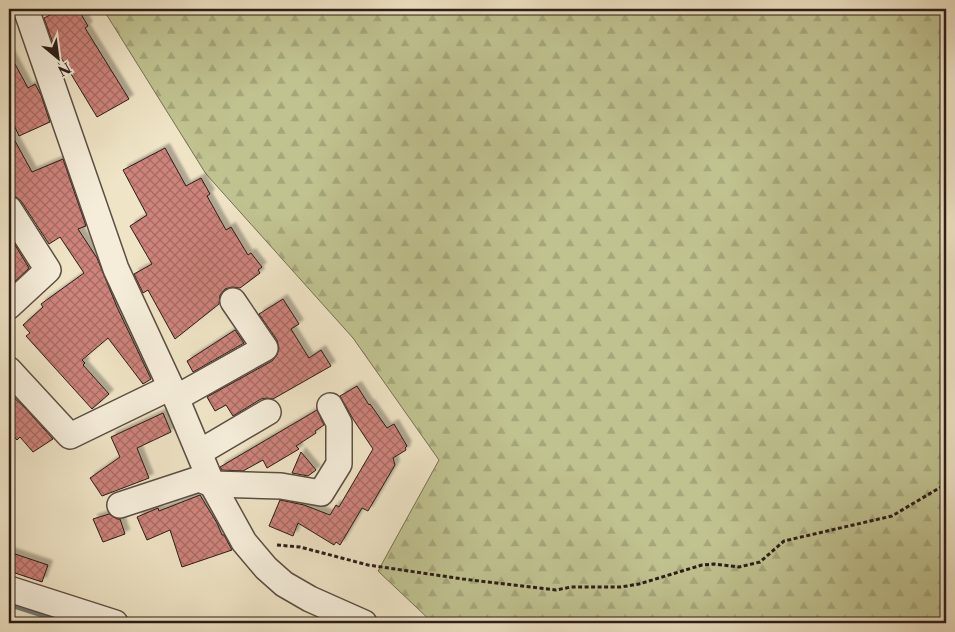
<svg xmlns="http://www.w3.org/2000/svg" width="955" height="632" viewBox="0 0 955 632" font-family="'Libre Caslon Text',serif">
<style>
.forest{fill:url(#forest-firs);stroke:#757054}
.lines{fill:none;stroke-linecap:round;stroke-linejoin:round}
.stream{stroke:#6f7c7b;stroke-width:6}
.building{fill:url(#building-cross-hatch);stroke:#2a1d17;filter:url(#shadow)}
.minor-casing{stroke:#5b4f43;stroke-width:28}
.path{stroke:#2a1d17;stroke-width:3;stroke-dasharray:4 2.5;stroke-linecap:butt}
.minor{stroke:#f5edda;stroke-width:25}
</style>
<defs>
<pattern id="forest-firs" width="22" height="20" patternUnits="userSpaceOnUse" patternTransform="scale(1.25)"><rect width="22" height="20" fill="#c0c290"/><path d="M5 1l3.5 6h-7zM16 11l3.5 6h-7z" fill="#a5a67b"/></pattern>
<pattern id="building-cross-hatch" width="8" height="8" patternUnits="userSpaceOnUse" patternTransform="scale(1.25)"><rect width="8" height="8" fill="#ce837b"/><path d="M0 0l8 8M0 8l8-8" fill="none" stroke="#a76b64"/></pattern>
<filter id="shadow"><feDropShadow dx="4.5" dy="-4.5" stdDeviation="1" flood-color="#0004"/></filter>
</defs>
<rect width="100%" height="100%" fill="#efe4c6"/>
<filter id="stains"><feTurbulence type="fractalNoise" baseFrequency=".004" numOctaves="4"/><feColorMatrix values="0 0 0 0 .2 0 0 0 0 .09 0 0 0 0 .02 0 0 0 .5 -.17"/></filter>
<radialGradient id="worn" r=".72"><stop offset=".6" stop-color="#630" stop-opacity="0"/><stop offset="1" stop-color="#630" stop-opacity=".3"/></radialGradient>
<polygon class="forest" points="103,9 946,9 946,623 433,623 378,571 439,460 353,338 206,174"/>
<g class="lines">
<polyline class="stream" points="9,604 68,623"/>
</g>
<g class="building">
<polygon points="62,9 78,9 88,26 85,28 129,99 97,117 54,46 44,18"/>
<polygon points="9,53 28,88 35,84 41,95 50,122 19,136 9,114"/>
<polygon points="9,130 32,172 63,159 86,226 78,229 97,258 117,307 151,379 143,384 108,338 82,360 85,363 83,365 109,394 92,409 26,336 30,333 23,325 43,307 41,304 84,273 60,237 49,244 21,201 16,197 9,195"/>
<polygon points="165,148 186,186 201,178 210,194 207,196 226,230 231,227 248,255 251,253 262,267 258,270 260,273 240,288 232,287 225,289 220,295 219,304 175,339 148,290 143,293 134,274 152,264 130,226 147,215 123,170"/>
<polygon points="9,235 29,268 9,287"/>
<polygon points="283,299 299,324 291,329 309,358 321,350 331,366 273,399 267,398 261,399 233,416 226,405 215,411 207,397 272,361 277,355 279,348 277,340 259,314"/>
<polygon points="235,330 244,343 193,372 187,361"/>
<polygon points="357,386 369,405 370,404 387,428 394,424 407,446 405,448 406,450 393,458 395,465 368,511 362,508 340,545 336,542 334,545 298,523 293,536 269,526 280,500 304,505 330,515 336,505 339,507 373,449 353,419 340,396"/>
<polygon points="9,393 25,408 53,439 33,452 20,437 17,440 9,431"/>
<polygon points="317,410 324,425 315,431 316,433 296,446 299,449 267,468 263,460 243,471 222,470 220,467"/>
<polygon points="163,413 171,432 137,448 149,478 102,496 90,478 120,457 111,437"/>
<polygon points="301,452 316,470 308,476 292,473"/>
<polygon points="200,495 217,523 222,535 224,535 232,550 182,567 170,530 147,540 137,517 158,508 159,511"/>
<polygon points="109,514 117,519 120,519 125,534 103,542 93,519"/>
<polygon points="9,552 48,565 42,582 9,571"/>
</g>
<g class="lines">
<defs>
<g id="minor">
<polyline points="26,9 116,269 176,398 212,484 244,542 266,568 284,584 310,599 364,623"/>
<polyline points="9,209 48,270 9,306"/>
<polyline points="9,370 70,436 171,387"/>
<polyline points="176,398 265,348 233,301"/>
<polyline points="200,452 268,412"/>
<polyline points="120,505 199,479 212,484 281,486 321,493 339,464 339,423 330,406"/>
<polyline points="9,589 115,623"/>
</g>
</defs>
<use href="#minor" class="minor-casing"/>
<polyline class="path" points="277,545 300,547 368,565 463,579 556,590 571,587 621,587 639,584 702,565 714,564 739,567 760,562 784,541 892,516 946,484"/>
<use href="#minor" class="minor"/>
</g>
<rect width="955" height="632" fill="none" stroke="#efe4c6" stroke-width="30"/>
<rect x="10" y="10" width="935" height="612" fill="none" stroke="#2a1d17" stroke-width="2.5"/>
<rect x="15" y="15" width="925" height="602" fill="none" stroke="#2a1d17"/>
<g transform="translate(58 58) rotate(151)" stroke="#f5edda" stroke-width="4" paint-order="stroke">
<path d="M0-4L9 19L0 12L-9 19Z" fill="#2a1d17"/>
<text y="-8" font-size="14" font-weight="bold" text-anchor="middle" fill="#2a1d17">N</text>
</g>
<rect width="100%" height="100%" filter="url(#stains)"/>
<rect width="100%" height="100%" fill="url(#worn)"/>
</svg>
